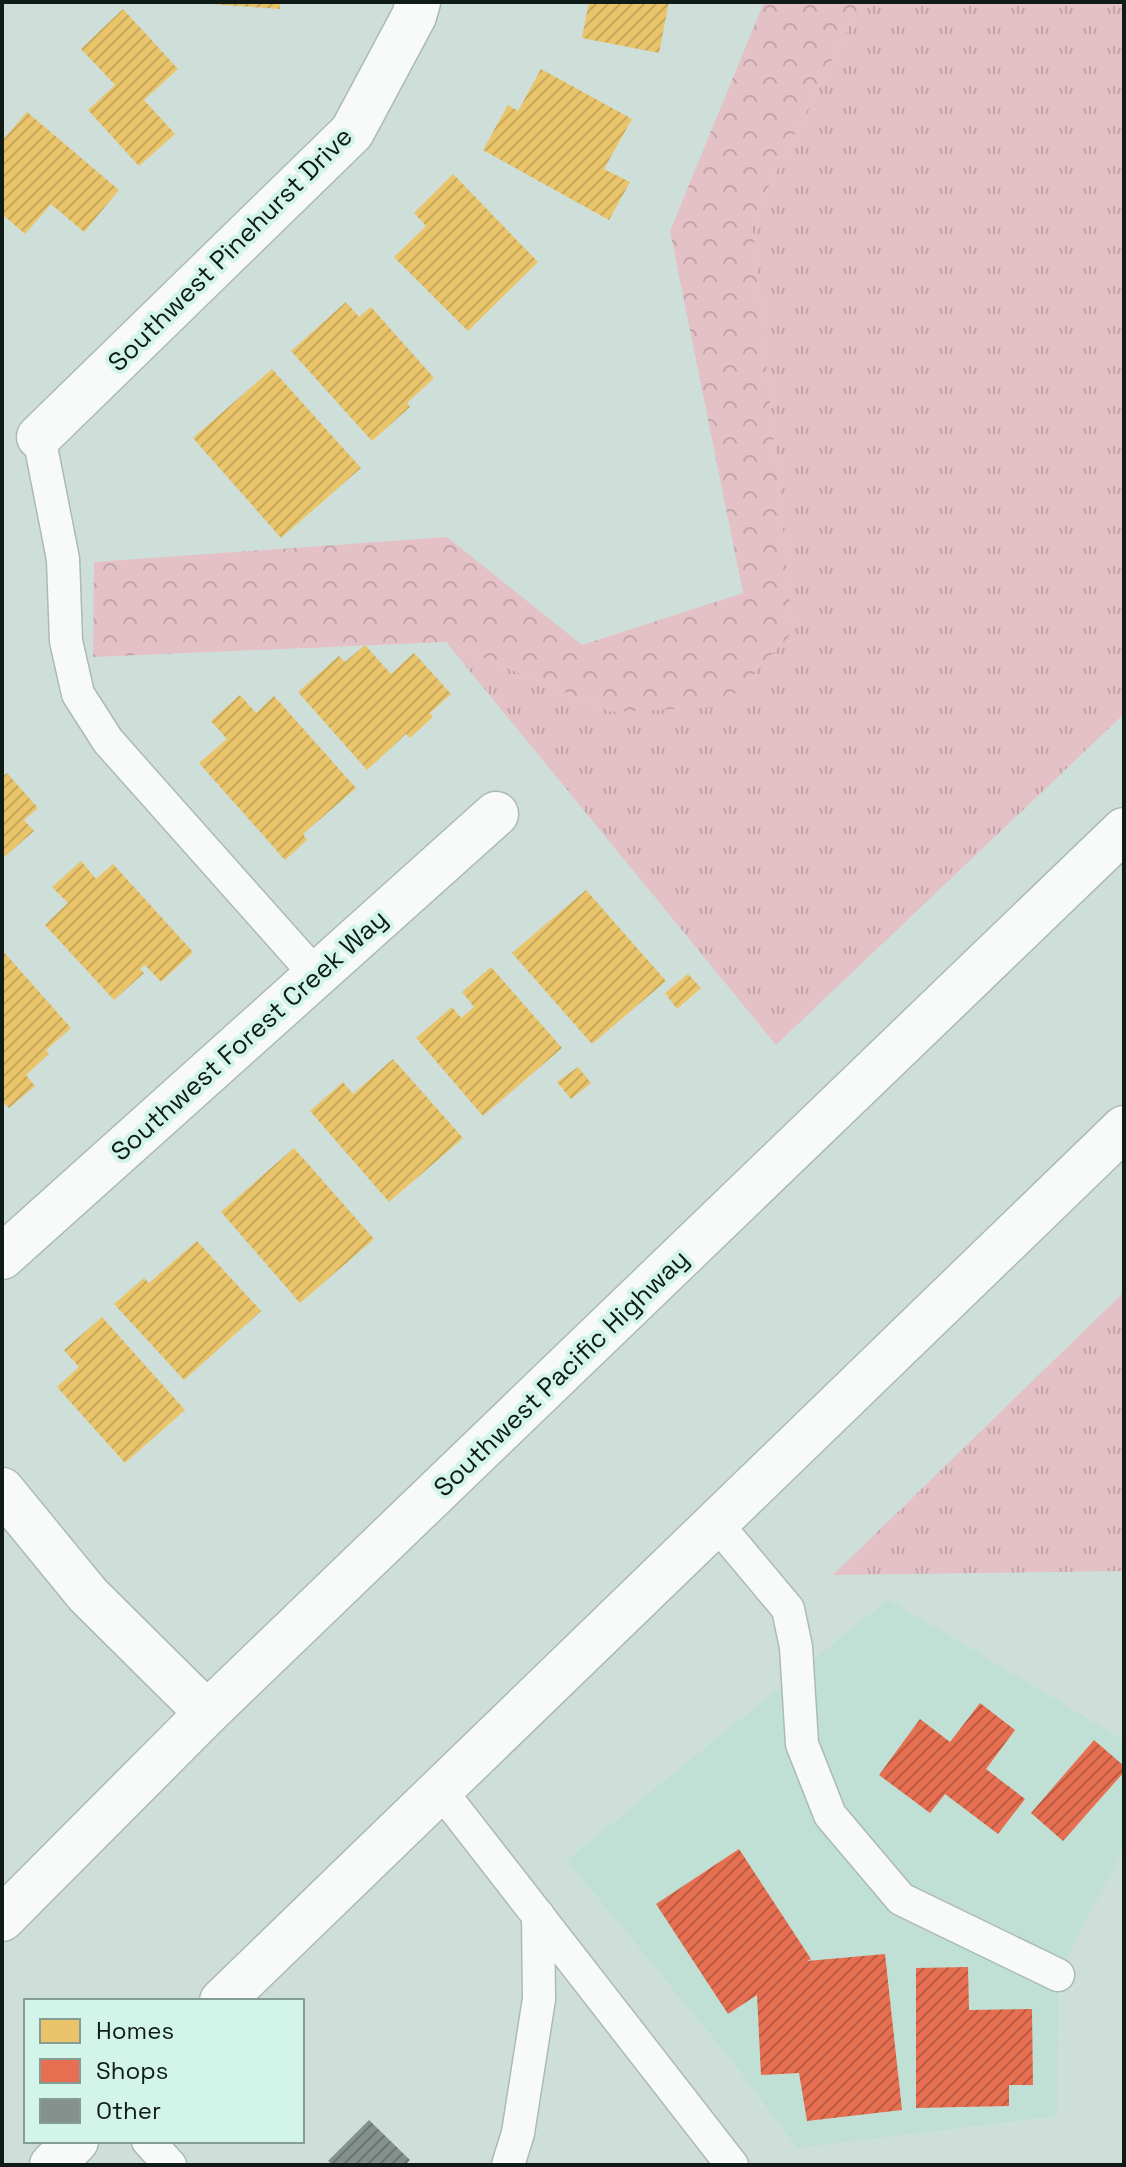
<svg xmlns="http://www.w3.org/2000/svg" width="1126" height="2167" viewBox="0 0 1126 2167" font-family="'Space Grotesk',sans-serif">
<style>
.built{fill:#c0e0d5}
.grass{fill:url(#grass-tufts)}
.forest{fill:url(#forest-crowns)}
.homes{fill:url(#homes-hatch)}
.shops{fill:url(#shops-hatch)}
.building{fill:url(#building-hatch)}
.lines{fill:none;stroke-linecap:round;stroke-linejoin:round}
.service-casing{stroke:#acbab5;stroke-width:35}
.minor-casing{stroke:#acbab5;stroke-width:47}
.trunk-casing{stroke:#acbab5;stroke-width:47}
.service{stroke:#f8faf9;stroke-width:32}
.minor{stroke:#f8faf9;stroke-width:44}
.trunk{stroke:#f8faf9;stroke-width:44}
.labels{text-anchor:middle;dominant-baseline:central;stroke-width:8;stroke-linejoin:round;paint-order:stroke}
.street-label{font-size:26px;fill:#0e1b17;stroke:#d3f5e9}
</style>
<defs>
<pattern id="grass-tufts" width="24" height="20" patternUnits="userSpaceOnUse" patternTransform="scale(2)"><rect width="24" height="20" fill="#e4c1c6"/><path d="M3 7l-1-3M5 7V3M7 7l1-3M15 17l-1-3M17 17v-4M19 17l1-3" fill="none" stroke="#c2a5a9"/></pattern>
<pattern id="forest-crowns" width="20" height="18" patternUnits="userSpaceOnUse" patternTransform="scale(2)"><rect width="20" height="18" fill="#e4c1c6"/><path d="M2 6a3 3 0 1 1 6 0M12 15a3 3 0 1 1 6 0" fill="none" stroke="#c2a5a9"/></pattern>
<pattern id="homes-hatch" width="6" height="6" patternUnits="userSpaceOnUse" patternTransform="scale(2)"><rect width="6" height="6" fill="#e9c46a"/><path d="M-1 1l2-2M0 6l6-6M5 7l2-2" fill="none" stroke="#c7a85b"/></pattern>
<pattern id="shops-hatch" width="6" height="6" patternUnits="userSpaceOnUse" patternTransform="scale(2)"><rect width="6" height="6" fill="#e76f51"/><path d="M-1 1l2-2M0 6l6-6M5 7l2-2" fill="none" stroke="#ba5a42"/></pattern>
<pattern id="building-hatch" width="6" height="6" patternUnits="userSpaceOnUse" patternTransform="scale(2)"><rect width="6" height="6" fill="#84918d"/><path d="M-1 1l2-2M0 6l6-6M5 7l2-2" fill="none" stroke="#6a7672"/></pattern>
</defs>
<rect width="100%" height="100%" fill="#cedfd9"/>
<polygon class="built" points="888,1599 1124,1740 1124,1848 1058,1975 1057,2116 797,2148 732,2061 567,1860"/>
<g class="grass">
<polygon points="861,2 1124,2 1124,714 776,1045 446,642 612,712 793,632 752,220"/>
<polygon points="1124,1292 1124,1571 833,1575"/>
</g>
<polygon class="forest" points="764,2 861,2 752,220 793,632 722,707 612,712 446,642 93,657 94,562 447,537 582,645 743,593 670,231"/>
<g class="homes">
<polygon points="210,2 280,2 280,9 210,4"/>
<polygon points="589,2 669,2 659,53 582,38"/>
<polygon points="123,9 178,69 144,100 175,134 139,166 88,110 115,85 81,49"/>
<polygon points="541,69 632,119 604,169 630,182 609,220 483,150 508,105 518,111"/>
<polygon points="27,112 119,190 84,232 51,204 25,234 2,214 2,141"/>
<polygon points="453,174 538,262 468,331 394,257 426,226 414,213"/>
<polygon points="346,302 359,317 371,307 434,378 407,403 410,407 372,441 291,351"/>
<polygon points="272,369 361,468 281,538 193,438"/>
<polygon points="365,645 391,674 414,653 451,694 430,713 433,717 410,738 406,734 367,770 298,692 339,656 345,662"/>
<polygon points="240,695 256,713 274,696 356,788 303,834 307,840 285,860 199,763 227,739 211,721"/>
<polygon points="7,773 38,808 24,820 34,831 2,859 2,777"/>
<polygon points="81,861 96,879 113,864 193,952 161,982 145,965 140,969 144,973 114,1000 45,925 68,903 52,887"/>
<polygon points="586,890 666,981 592,1044 512,953"/>
<polygon points="2,950 71,1028 46,1050 49,1054 26,1075 35,1086 9,1108 2,1101"/>
<polygon points="491,967 562,1048 483,1116 416,1038 452,1007 461,1018 474,1007 462,992"/>
<polygon points="688,974 701,988 677,1009 665,993"/>
<polygon points="393,1059 463,1138 389,1202 310,1111 343,1082 353,1094"/>
<polygon points="578,1067 591,1083 571,1099 557,1082"/>
<polygon points="294,1148 374,1239 300,1303 221,1212"/>
<polygon points="197,1241 261,1311 184,1380 114,1304 144,1278 149,1283"/>
<polygon points="102,1317 185,1410 125,1463 57,1387 79,1367 64,1350"/>
</g>
<g class="shops">
<polygon points="980,1703 1015,1730 986,1769 1025,1799 998,1834 945,1794 930,1813 879,1775 920,1719 950,1742"/>
<polygon points="1094,1740 1124,1766 1124,1772 1063,1841 1031,1813"/>
<polygon points="739,1849 811,1959 807,1961 885,1954 902,2110 807,2121 799,2073 761,2075 757,1995 728,2014 656,1904"/>
<polygon points="968,1967 969,2010 1032,2009 1033,2085 1009,2085 1009,2106 916,2108 916,1968"/>
</g>
<polygon class="building" points="369,2120 410,2160 405,2165 333,2165 328,2161"/>
<g class="lines">
<defs>
<g id="service">
<polyline points="39,437 63,559 66,641 78,694 108,741 316,975"/>
<polyline points="716,1523 788,1609 796,1647 802,1744 830,1815 901,1899 1058,1975"/>
<polyline points="441,1791 732,2165"/>
<polyline points="148,2141 170,2165"/>
<polyline points="508,2165 518,2133 539,1999 538,1915"/>
</g>
<g id="minor">
<polyline points="39,437 352,132 414,16 418,2"/>
<polyline points="2,1257 496,814"/>
<polyline points="2,1490 88,1595 207,1713"/>
</g>
<g id="trunk">
<polyline points="2,1919 207,1713 1124,830"/>
<polyline points="222,2001 1124,1128"/>
<polyline points="52,2165 76,2141"/>
</g>
</defs>
<use href="#service" class="service-casing"/>
<use href="#minor" class="minor-casing"/>
<use href="#trunk" class="trunk-casing"/>
<use href="#service" class="service"/>
<use href="#minor" class="minor"/>
<use href="#trunk" class="trunk"/>
</g>
<g class="labels">
<g class="street-label">
<text transform="translate(230 249) rotate(-45)">Southwest Pinehurst Drive</text>
<text transform="translate(249 1035) rotate(-42)">Southwest Forest Creek Way</text>
<text transform="translate(561 1373) rotate(-44)">Southwest Pacific Highway</text>
</g>
</g>
<rect width="1126" height="2167" fill="none" stroke="#0e1b17" stroke-width="8"/>
<rect x="24" y="1999" width="280" height="144" fill="#d3f5e9" stroke="#849e95" stroke-width="2"/>
<rect x="40" y="2019" width="40" height="24" fill="#e9c46a" stroke="#849e95" stroke-width="2"/>
<text x="96" y="2039" font-size="24" fill="#0e1b17">Homes</text>
<rect x="40" y="2059" width="40" height="24" fill="#e76f51" stroke="#849e95" stroke-width="2"/>
<text x="96" y="2079" font-size="24" fill="#0e1b17">Shops</text>
<rect x="40" y="2099" width="40" height="24" fill="#84918d" stroke="#849e95" stroke-width="2"/>
<text x="96" y="2119" font-size="24" fill="#0e1b17">Other</text>
</svg>
